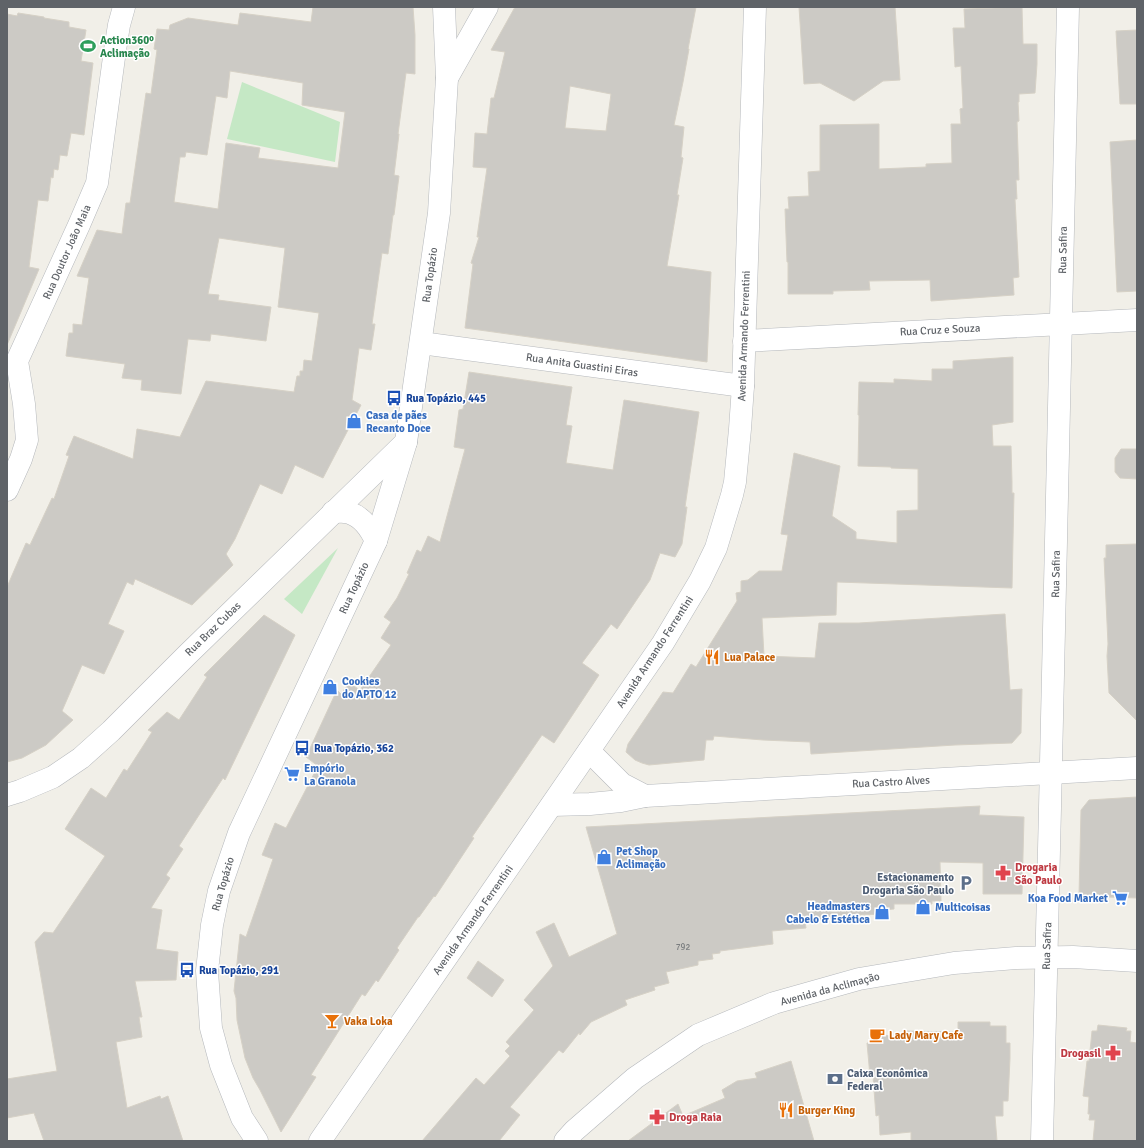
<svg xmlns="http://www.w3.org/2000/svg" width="1144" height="1148" viewBox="0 0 1144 1148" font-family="Signika,sans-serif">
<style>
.green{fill:#c5e8c5}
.building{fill:#cccac5;stroke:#d6d1c6;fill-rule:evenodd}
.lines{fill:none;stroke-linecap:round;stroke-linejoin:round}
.minor-casing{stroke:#b5b8bc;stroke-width:23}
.tertiary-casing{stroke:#b5b8bc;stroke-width:23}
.minor{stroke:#fff;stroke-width:22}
.tertiary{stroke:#fff;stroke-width:22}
.labels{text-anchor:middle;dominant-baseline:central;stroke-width:3;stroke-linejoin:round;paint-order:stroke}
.number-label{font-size:9px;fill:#7a7d7f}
.leisure-label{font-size:11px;font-weight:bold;fill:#27864d;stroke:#fff;text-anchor:start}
.street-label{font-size:11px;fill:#5f6368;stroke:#fff}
.transit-label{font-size:11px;font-weight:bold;fill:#164399;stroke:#fff;text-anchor:start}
.shop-label{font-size:11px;font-weight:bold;fill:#366cbe;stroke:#fff;text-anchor:start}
.food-label{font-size:11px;font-weight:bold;fill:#c56008;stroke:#fff;text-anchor:start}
.health-label{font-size:11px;font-weight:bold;fill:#be3a42;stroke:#fff;text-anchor:start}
.service-label{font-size:11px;font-weight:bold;fill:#4e5e75;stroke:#fff;text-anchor:end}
</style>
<rect width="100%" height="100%" fill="#f1efe8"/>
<g class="green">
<polygon points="242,82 340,122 335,162 227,139"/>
<polygon points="338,548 302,614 284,599"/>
</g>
<g class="building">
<path d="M313,7H413L415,35V74L406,73L398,134H399L394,175L399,176L394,215H393L388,254L382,253L372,324H375L371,350L359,348L352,400L361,405L323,478L295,465L282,494L260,484L235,539L226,554L233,565L192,605L135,579L133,585L127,582L108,624L124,631L104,674L82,665L62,711L73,720L46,745L22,758L7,762V587L26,543L30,545L52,498L54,499L69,456L66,455L74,436L133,459L137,429L180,437L206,381L294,392L297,376H300V371H303L304,360L312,361L319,313L278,307L285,248L219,238L208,294L219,295L218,300L271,307L266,341L211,334L210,341L188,339L181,394L141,390L142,380L122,378L125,364L66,356L69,333H73V324L82,325L89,278L77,276L97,230L122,234L126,203H130L146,93L151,94L157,50L154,49L157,29L169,30L170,25L188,18L238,25L240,13L311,22ZM230,71L303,83L302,105L345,112L338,168L258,158L260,148L226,143L218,209L174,202L180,157H185L186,152L207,155L216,96L227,98Z"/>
<path d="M515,7H696L688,49H689L683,82L674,125L684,127L681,157L683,158L677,195H679L667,266L711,272L707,362L465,328L473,264L471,263L479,237H477L487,168L473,167L475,133L487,134L491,98H494L505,52L491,50ZM570,86L611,94L606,131L565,128Z"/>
<polygon points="799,7 895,7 900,80 883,81 854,101 820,83 804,84"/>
<polygon points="1022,7 1023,44 1037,44 1037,64 1035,93 1019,94 1019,102 1018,102 1019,121 1017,122 1019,180 1016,180 1017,199 1015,199 1019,277 1013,278 1014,295 931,301 930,280 869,281 870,290 833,291 833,294 788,294 788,262 787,262 785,209 789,209 788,197 809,196 808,172 820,171 820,125 879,124 879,169 926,167 926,164 952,163 951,124 961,124 960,109 963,108 961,66 955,67 953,28 965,28 964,9"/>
<polygon points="18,13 44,17 44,18 69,22 69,27 86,30 81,61 93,63 84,135 71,133 67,156 60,155 58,170 54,169 53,178 51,177 48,201 38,200 29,267 39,269 7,345 7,14 17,16"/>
<polygon points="1137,30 1137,104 1120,104 1116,31"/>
<polygon points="1137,140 1137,291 1117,292 1110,142"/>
<polygon points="1013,357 1013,422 992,425 993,446 1011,446 1012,482 1012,493 1014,493 1012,588 837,582 836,615 762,618 764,656 815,658 819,623 859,623 1005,614 1010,690 1022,689 1021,733 1012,743 955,745 811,754 810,742 763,740 714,736 713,740 706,740 704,760 649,765 642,763 635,760 626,752 628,744 663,692 673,693 691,664 696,667 737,601 736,593 741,592 741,581 748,580 759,571 782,571 788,535 781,534 794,453 840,466 832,516 856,532 856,539 897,543 897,511 918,510 918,469 891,468 891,467 858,466 859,415 858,415 859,382 894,383 894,379 932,381 932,369 953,369 953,361"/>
<polygon points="469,372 572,387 566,425 572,426 566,463 613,470 624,400 699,412 685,507 687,507 682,544 675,557 660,553 650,580 617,629 611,624 582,663 599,675 554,743 542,735 472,837 474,838 435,897 434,896 419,917 418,917 397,948 399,950 378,982 376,980 365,996 362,994 311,1075 316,1077 281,1132 260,1090 253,1078 245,1058 237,1020 236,998 234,991 240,934 246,937 273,859 262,855 275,823 286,828 318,766 306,757 337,690 341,694 349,683 360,690 391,645 381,638 391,622 384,617 397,598 409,574 407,573 417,550 421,552 428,536 440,542 465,449 454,447 459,410 463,409"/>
<polygon points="1121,449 1137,449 1137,479 1120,478 1115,472 1115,458"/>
<polygon points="1137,544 1137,721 1109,693 1107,656 1108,644 1104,558 1106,558 1106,545"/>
<polygon points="264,615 295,635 225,780 223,778 179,846 183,849 166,875 170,878 151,908 162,910 156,949 178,952 176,980 135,981 142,1017 139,1017 142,1037 116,1042 127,1108 160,1096 161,1099 168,1096 183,1141 44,1141 34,1113 7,1118 7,1079 57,1071 35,942 44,932 53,933 105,856 65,829 91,788 106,798 124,769 127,771 152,732 148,730 167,712 179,720 207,677 204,675"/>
<polygon points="1137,797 1137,898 1079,896 1081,810 1089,800"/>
<polygon points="980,806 979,815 1024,817 1022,894 983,894 983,863 940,862 941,901 932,901 932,904 894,904 894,909 882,910 882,914 860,915 805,922 806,928 772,931 773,944 720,951 720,953 712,954 713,959 698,961 698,965 666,972 669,983 654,987 655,990 625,1000 627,1005 591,1022 580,1035 579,1033 563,1053 559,1050 510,1107 520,1115 499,1141 422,1141 476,1078 484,1085 510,1056 505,1051 510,1046 506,1042 534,1010 524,1000 553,966 536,932 554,923 569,957 617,934 586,827"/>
<polygon points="478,961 504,980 492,997 467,978"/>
<polygon points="958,1022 990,1022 990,1026 1006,1026 1006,1043 1010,1043 1010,1058 1008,1101 1003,1101 1003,1116 995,1116 997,1141 911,1141 911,1132 880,1135 879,1115 876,1116 873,1076 870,1076 867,1043 871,1043 879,1034 906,1039 906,1031 958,1032"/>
<polygon points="1098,1025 1127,1028 1126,1031 1131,1031 1130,1042 1137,1043 1137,1141 1093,1141 1095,1120 1089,1120 1090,1114 1088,1114 1089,1097 1083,1096 1087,1061 1089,1061 1092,1031 1097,1031"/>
<polygon points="791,1061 814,1141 628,1141 678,1104 683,1116 725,1098 722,1090 737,1081 757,1078 755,1073"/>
</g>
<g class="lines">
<defs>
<g id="minor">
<polyline points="744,341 1137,320"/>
<polyline points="421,343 743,386"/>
<polyline points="7,490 21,459 27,440 24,404 17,361 79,225 97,183 115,50 119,25 124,7"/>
<polyline points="589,751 622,784 645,796"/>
<polyline points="7,795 20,791 53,777 81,758 111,731 187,655 406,442"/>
<polyline points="552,805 590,804 621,801 645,796 1137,768"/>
<polyline points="320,1141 663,643 700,581 716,548 732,495 735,482 740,429 743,386 755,7"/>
<polyline points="1042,1141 1050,808 1068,7"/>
</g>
<g id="tertiary">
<polyline points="447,78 487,7"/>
<path d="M333,512C338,512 345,511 350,513C362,517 371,530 376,541"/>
<polyline points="257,1141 242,1118 221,1065 211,1028 207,971 212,925 219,891 239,833 376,541 406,442 439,213 447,78 444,7"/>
<polyline points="565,1141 574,1131 635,1078 698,1035 774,1003 859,979 954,963 1016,958 1073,957 1137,961"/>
</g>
</defs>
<use href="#minor" class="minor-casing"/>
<use href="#tertiary" class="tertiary-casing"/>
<use href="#minor" class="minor"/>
<use href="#tertiary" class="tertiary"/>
</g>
<defs>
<symbol id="stadium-bare" viewBox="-9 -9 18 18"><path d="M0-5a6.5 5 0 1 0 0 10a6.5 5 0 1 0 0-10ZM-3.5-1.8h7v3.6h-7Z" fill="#2e9e5b" stroke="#fff" stroke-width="2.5" paint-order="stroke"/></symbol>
<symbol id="bus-bare" viewBox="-9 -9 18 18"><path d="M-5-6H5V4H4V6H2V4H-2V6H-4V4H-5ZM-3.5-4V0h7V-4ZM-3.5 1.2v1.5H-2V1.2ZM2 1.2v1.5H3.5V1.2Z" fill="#1a4fb4" stroke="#fff" stroke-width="2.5" paint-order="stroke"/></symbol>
<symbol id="shop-bare" viewBox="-9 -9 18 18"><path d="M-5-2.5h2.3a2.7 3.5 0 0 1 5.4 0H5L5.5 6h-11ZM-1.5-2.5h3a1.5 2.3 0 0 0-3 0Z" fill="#3f7fe0" stroke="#fff" stroke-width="2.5" paint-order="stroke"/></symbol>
<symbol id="restaurant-bare" viewBox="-9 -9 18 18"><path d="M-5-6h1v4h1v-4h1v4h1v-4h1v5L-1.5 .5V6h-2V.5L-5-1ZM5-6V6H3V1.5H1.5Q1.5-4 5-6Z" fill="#e8710a" stroke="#fff" stroke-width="2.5" paint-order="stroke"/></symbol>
<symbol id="supermarket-bare" viewBox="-9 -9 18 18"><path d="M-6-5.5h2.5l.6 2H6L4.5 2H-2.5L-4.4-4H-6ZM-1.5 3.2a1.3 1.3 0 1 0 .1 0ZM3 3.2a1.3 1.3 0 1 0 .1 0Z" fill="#3f7fe0" stroke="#fff" stroke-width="2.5" paint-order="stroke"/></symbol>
<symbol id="pharmacy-bare" viewBox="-9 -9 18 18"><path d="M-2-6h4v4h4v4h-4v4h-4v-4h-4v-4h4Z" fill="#e0444e" stroke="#fff" stroke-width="2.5" paint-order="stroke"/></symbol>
<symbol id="parking-bare" viewBox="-9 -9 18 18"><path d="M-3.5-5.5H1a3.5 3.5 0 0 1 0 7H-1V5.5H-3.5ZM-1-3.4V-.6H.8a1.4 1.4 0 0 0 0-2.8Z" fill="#5c6f8a" stroke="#fff" stroke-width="2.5" paint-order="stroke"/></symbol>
<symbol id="bar-bare" viewBox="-9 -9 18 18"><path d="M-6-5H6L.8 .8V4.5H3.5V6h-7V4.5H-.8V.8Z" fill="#e8710a" stroke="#fff" stroke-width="2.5" paint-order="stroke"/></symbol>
<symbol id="cafe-bare" viewBox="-9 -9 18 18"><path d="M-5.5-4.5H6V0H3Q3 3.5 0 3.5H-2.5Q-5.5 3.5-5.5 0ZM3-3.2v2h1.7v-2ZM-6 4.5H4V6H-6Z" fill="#e8710a" stroke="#fff" stroke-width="2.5" paint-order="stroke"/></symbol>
<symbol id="bank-bare" viewBox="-9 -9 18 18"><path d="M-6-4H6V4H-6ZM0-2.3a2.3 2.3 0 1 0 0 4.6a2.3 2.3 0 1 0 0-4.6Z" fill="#5c6f8a" stroke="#fff" stroke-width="2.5" paint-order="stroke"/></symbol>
</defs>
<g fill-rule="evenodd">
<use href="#stadium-bare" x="77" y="35" width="22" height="22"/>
<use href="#bus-bare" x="383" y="387" width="22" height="22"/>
<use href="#shop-bare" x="343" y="410" width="22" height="22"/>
<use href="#restaurant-bare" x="701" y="646" width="22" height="22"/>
<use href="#shop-bare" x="319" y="676" width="22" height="22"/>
<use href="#bus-bare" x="291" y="737" width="22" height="22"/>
<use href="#supermarket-bare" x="281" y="763" width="22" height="22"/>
<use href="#shop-bare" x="593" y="846" width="22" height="22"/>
<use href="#pharmacy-bare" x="992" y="862" width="22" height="22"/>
<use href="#parking-bare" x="955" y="872" width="22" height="22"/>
<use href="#supermarket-bare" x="1109" y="887" width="22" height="22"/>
<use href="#shop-bare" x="912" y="896" width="22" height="22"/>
<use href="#shop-bare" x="871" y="901" width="22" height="22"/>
<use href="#bus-bare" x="176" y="959" width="22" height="22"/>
<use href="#bar-bare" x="321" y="1010" width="22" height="22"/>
<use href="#cafe-bare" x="866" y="1024" width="22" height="22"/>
<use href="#pharmacy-bare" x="1102" y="1042" width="22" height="22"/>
<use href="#bank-bare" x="824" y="1068" width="22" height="22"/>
<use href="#restaurant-bare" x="775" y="1099" width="22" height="22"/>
<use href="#pharmacy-bare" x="646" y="1106" width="22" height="22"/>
</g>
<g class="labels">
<g class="number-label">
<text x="683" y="947">792</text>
</g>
<g class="leisure-label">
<text x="100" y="40">Action360º<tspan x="100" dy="13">Aclimação</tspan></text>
</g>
<g class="street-label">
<text transform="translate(1063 250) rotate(-89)">Rua Safira</text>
<text transform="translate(67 252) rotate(-66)">Rua Doutor João Maia</text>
<text transform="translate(430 275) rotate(-82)">Rua Topázio</text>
<text transform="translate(940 330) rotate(-3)">Rua Cruz e Souza</text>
<text transform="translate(744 336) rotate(-88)">Avenida Armando Ferrentini</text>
<text transform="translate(582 365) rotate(8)">Rua Anita Guastini Eiras</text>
<text transform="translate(1056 574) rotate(-89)">Rua Safira</text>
<text transform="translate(354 588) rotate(-65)">Rua Topázio</text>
<text transform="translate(213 629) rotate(-44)">Rua Braz Cubas</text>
<text transform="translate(655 652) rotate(-57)">Avenida Armando Ferrentini</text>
<text transform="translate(891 782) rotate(-3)">Rua Castro Alves</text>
<text transform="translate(223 884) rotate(-74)">Rua Topázio</text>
<text transform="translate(473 920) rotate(-55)">Avenida Armando Ferrentini</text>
<text transform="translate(1047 946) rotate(-88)">Rua Safira</text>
<text transform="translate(830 989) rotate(-15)">Avenida da Aclimação</text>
</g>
<g class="transit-label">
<text x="406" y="398">Rua Topázio, 445</text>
<text x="314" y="748">Rua Topázio, 362</text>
<text x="199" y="970">Rua Topázio, 291</text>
</g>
<g class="shop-label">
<text x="366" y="415">Casa de pães<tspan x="366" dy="13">Recanto Doce</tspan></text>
<text x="342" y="681">Cookies<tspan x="342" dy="13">do APTO 12</tspan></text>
<text x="304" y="768">Empório<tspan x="304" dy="13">La Granola</tspan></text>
<text x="616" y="851">Pet Shop<tspan x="616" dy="13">Aclimação</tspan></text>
<text x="1108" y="898" text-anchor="end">Koa Food Market</text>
<text x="870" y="906" text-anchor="end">Headmasters<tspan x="870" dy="13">Cabelo &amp; Estética</tspan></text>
<text x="935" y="907">Multicoisas</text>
</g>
<g class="food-label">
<text x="724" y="657">Lua Palace</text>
<text x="344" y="1021">Vaka Loka</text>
<text x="889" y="1035">Lady Mary Cafe</text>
<text x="798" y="1110">Burger King</text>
</g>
<g class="health-label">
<text x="1015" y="867">Drogaria<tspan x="1015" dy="13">São Paulo</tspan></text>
<text x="1101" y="1053" text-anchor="end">Drogasil</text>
<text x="669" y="1117">Droga Raia</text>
</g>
<g class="service-label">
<text x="954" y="877">Estacionamento<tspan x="954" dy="13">Drogaria São Paulo</tspan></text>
<text x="847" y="1073" text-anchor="start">Caixa Econômica<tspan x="847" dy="13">Federal</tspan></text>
</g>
</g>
<rect width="1144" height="1148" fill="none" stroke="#5f6368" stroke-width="16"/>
</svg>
